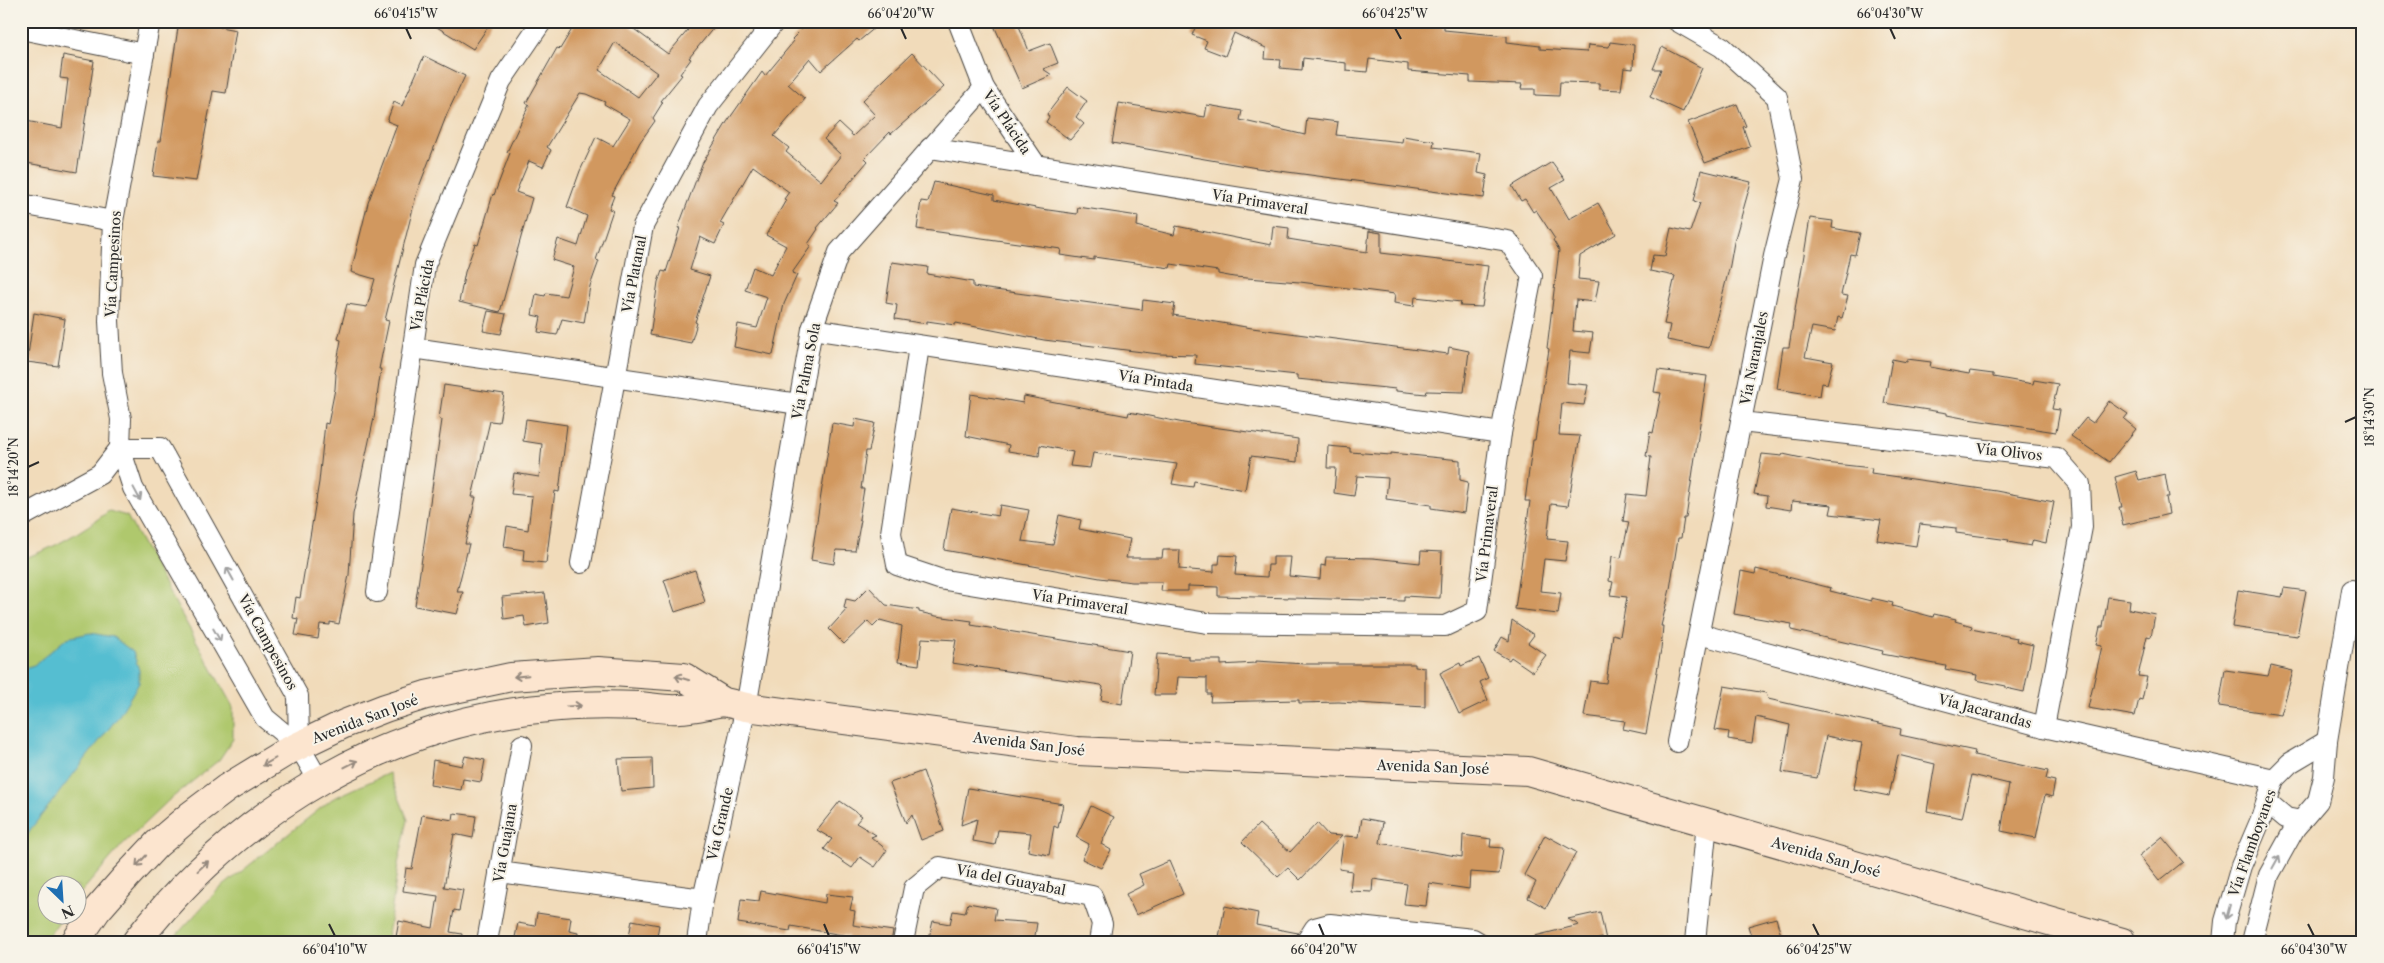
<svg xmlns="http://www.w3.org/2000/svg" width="2384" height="963" viewBox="0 0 2384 963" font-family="'Libre Caslon Text',serif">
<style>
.green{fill:#afc86d;stroke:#6d7a4c}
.water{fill:#55bed1;stroke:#40747e}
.building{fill:#d1985f;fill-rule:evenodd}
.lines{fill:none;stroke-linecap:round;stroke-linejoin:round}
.street-casing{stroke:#494540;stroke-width:22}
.secondary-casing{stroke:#494540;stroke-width:30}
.street{stroke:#fff;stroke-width:20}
.secondary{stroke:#fce5cf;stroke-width:28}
.oneway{stroke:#a0a0a0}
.oneway2{stroke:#94887d}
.ticks{fill:none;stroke:#2b2b2b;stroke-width:2}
.labels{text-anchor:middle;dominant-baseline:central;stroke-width:4;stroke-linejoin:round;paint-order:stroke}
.street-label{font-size:14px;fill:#2b2b2b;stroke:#f7f3e8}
.neatline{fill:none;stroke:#2b2b2b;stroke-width:2}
.ticks-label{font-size:12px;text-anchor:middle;fill:#2b2b2b}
</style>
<rect width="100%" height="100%" fill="#f7f3e8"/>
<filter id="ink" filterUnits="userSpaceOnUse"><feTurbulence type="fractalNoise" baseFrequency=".02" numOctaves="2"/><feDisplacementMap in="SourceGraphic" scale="10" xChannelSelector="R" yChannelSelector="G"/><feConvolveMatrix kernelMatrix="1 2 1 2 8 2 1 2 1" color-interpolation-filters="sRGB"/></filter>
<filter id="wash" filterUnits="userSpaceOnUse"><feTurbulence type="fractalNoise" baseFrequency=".0096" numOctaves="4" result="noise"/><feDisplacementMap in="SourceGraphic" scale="20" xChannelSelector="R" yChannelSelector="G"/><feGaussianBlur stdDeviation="1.12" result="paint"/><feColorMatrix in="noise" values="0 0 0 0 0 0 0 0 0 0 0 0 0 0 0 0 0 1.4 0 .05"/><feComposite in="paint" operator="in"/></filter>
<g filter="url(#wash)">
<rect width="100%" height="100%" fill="#f1dbba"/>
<g class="green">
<path d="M109,511L127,516L233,707V739L219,760L168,801L122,845L78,896V886H48V916H63L44,942H21V559C54,549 82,531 109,511Z"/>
<polygon points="389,773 408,820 398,864 387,942 170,942 217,891 332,799"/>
</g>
<polygon class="water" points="90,633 113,637 133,652 139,670 139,683 118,717 30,830 21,845 21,669 34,665 67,638"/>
<g id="blocks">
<g class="building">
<polygon points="179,21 207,21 220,24 220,27 236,30 226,93 213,91 196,181 153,176 158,141 161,141"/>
<polygon points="427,21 492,21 473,49"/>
<path d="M577,21H623L668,54L688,30L678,21H719L689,58L691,59L680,74L682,75L661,101L663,102L653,118L655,121L640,142L612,195L614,196L609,209L613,210L596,260L599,261L590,286L584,323L562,319L557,335L538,332L541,317L532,315L536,294L545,296L546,293L566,296L574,267L552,260L558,239L578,246L587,216L567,207L580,171L596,137L613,146L630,119L604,104L605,102L586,94L580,93L547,147L551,150L543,167L529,161L516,192L532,198L500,312L459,302L465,272L475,244L478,245L493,194L494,195L510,153L507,152L529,105L526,103L557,48L560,49ZM615,42L657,73L638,97L599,70Z"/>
<polygon points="810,21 883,21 859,41 857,39 821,71 810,58 788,84 805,99 774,136 789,148 786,152 821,181 841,155 824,139 839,123 853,136 875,115 862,101 912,53 944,87 891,134 890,132 865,158 868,161 834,201 838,203 817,228 818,229 808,244 811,246 792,273 797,275 784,304 773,355 734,347 738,324 757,328 767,297 745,290 753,267 771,275 786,246 766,235 786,200 784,199 789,192 753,166 720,223 724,225 715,244 700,237 690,270 710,276 695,322 697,323 691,343 650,335 658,282 662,271 666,272 680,228 678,228 702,164 727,122 762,72 765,76 794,41 792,39"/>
<polygon points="992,21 1017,21 1029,51 1050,43 1058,63 1043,69 1052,75 1022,88"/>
<polygon points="1198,21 1367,21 1398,25 1398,21 1419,21 1444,24 1444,30 1507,36 1507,42 1540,46 1540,49 1587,52 1588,45 1609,47 1610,42 1634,45 1633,69 1624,68 1621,90 1599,89 1599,83 1560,82 1559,96 1535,95 1535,89 1521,89 1522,84 1470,82 1470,76 1408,71 1408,64 1369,59 1367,72 1346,70 1346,63 1303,58 1302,70 1280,68 1281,60 1265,59 1266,48 1234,33 1225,56 1204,48 1207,41 1192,35"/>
<polygon points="1662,47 1702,68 1683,112 1650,97 1661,69 1653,69"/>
<polygon points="63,55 94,61 77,172 21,162 21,120 62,128 68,79 60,78"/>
<polygon points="424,56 465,76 447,114 417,192 385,320 389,321 379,369 381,369 374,418 353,514 349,575 339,624 330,622 330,625 320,624 318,639 295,635 298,619 293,618 296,597 300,598 319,482 325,423 328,424 335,389 336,374 335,373 341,340 338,339 347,304 367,307 375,279 351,272 368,203 397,125 387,121 394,102 402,106"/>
<polygon points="1068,87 1087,101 1076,117 1084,124 1070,140 1046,122 1049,117 1047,114"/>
<polygon points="1119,103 1205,117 1207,105 1242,111 1240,120 1305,135 1307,118 1338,122 1336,135 1402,142 1403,136 1434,141 1433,147 1481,153 1478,173 1487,175 1484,198 1257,168 1112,143"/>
<polygon points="1737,104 1746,126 1743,127 1750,147 1705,163 1688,122"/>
<polygon points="1552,162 1565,180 1551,188 1569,219 1598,203 1616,234 1580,256 1578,279 1599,281 1595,302 1576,300 1573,331 1593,333 1590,353 1570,351 1567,383 1588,385 1584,405 1562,403 1559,435 1580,436 1568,506 1551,504 1547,539 1568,541 1565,561 1544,559 1540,591 1561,593 1558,614 1515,609 1530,501 1525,501 1533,440 1535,440 1549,349 1547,348 1559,250 1553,240 1555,239 1536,210 1533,212 1525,199 1521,201 1512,186"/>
<polygon points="1701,170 1751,182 1734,242 1730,265 1709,348 1667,340 1670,325 1664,324 1675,276 1650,271 1653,255 1665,256 1671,228 1690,232 1700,203 1694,201"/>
<polygon points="934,182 994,195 994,200 1041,209 1077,214 1078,207 1138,216 1137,226 1174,235 1176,226 1271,245 1273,226 1289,228 1288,239 1367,252 1369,231 1381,233 1381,253 1488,266 1482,307 1460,306 1461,302 1415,297 1414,306 1394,303 1395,294 1300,282 1234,277 1218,274 1218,271 1171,264 1170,268 1094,257 1094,260 1060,255 1061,249 917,229 921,201 928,202"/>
<polygon points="1810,218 1833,221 1832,228 1860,233 1855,255 1850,254 1841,295 1848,296 1842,318 1838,317 1835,331 1812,327 1805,357 1833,362 1827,384 1822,383 1820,396 1777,389 1783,347 1789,347"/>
<polygon points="892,262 928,267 927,274 973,282 973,287 1142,310 1143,300 1175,304 1173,315 1252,328 1448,354 1449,347 1469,351 1464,392 1427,391 1426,394 1396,391 1396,389 1297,379 1297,375 1195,364 1196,355 1159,354 1044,340 956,323 955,325 927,321 927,324 895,319 897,305 886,303"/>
<polygon points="488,311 506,314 501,334 483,331"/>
<polygon points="34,313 65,319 58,366 27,362"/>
<polygon points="1892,359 1907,362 1907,359 1931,362 1930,367 1969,374 1970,371 1993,374 1993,377 2033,384 2034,380 2058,384 2052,409 2060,410 2056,432 1968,419 1947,415 1947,413 1884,403"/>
<polygon points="1658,370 1707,376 1686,518 1684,518 1681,538 1678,538 1670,589 1661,626 1663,626 1661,649 1646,734 1623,729 1625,721 1584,716 1590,681 1606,683 1613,634 1620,636 1627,597 1610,595 1613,582 1609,581 1612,556 1621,558 1629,522 1623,521 1627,494 1646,496 1651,457 1646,456 1650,432 1653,433 1661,393 1654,392"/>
<polygon points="444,385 504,394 499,422 490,421 472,497 476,497 465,544 469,544 457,592 463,592 457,614 415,606 442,420 439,419"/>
<polygon points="971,394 1023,403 1024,396 1128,416 1129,412 1184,423 1298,439 1297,462 1251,456 1245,490 1194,481 1193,487 1172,484 1177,464 1093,453 1090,468 1070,466 1073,452 1040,445 1039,456 1008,451 1009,445 966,436"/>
<polygon points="2109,401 2128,414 2124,419 2136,429 2109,462 2071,436 2086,418 2093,423"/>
<polygon points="526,419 567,425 559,492 555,491 546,563 523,561 524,550 504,547 507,526 528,530 532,496 511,494 514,473 539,477 542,444 523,441"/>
<polygon points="855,419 875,423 869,451 866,451 861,489 864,489 859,519 861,520 855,551 836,550 834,564 811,560 832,423 854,427"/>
<polygon points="1328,446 1350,448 1350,452 1391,455 1391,453 1460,460 1460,480 1468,482 1464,513 1431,508 1431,505 1386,499 1388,478 1357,476 1354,496 1334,493 1336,468 1327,468"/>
<polygon points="1762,454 1782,456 1783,454 1825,463 1872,468 1871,473 1996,491 2054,502 2046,543 2033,540 2031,546 2008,542 2009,540 1956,533 1956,528 1920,524 1916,546 1877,540 1881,520 1830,514 1832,505 1792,501 1791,510 1766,506 1767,496 1754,494"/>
<polygon points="2136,471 2139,480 2165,474 2169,497 2166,497 2169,514 2123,525 2119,507 2122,507 2115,477"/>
<polygon points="1000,505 1029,510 1022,541 1053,545 1059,515 1081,520 1079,529 1130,539 1126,558 1162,558 1163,550 1180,550 1179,569 1214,572 1214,564 1219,564 1220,555 1237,556 1235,575 1267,577 1268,565 1273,565 1273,557 1291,557 1289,576 1320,579 1321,565 1325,566 1326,557 1373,558 1420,563 1421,551 1442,552 1440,598 1404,596 1404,601 1218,596 1218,587 1188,586 1188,591 1161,591 1162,582 1132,582 1100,578 944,550 951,508 998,516"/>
<polygon points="1756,569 1831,588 1830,591 1871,601 1871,598 1893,603 1892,606 1933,617 1934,614 1956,619 1955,621 1972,626 1971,629 2017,638 2016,641 2033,645 2024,692 2006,688 2006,686 1976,680 1977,675 1945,669 1946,666 1882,654 1883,651 1791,630 1792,624 1734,614 1741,571 1755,574"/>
<polygon points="695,570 705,602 675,612 664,580"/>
<polygon points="869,587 886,605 919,610 919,612 936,616 972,621 971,625 1130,651 1122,704 1101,700 1103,687 1101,685 952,663 956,640 922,638 919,665 898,662 902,626 880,620 873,627 868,621 844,644 829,629 847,609 844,608 846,599 855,601"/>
<polygon points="2284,588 2306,591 2297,636 2232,627 2238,590 2282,597"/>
<polygon points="545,593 549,623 526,627 524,616 504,619 502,597"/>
<polygon points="2108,597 2130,600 2129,609 2155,614 2151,637 2147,636 2138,676 2147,677 2142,700 2139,699 2135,716 2088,708 2102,646 2096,645 2100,627 2103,627"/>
<polygon points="1512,620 1534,635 1528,643 1546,655 1533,672 1511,657 1509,660 1494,651 1502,637 1509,641"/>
<polygon points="1157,654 1189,656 1189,660 1221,660 1221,665 1256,663 1256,661 1305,664 1415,664 1415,667 1425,668 1425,707 1339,702 1299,703 1299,700 1210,702 1211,694 1207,694 1207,678 1178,677 1176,695 1154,695"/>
<polygon points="1479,658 1488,678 1480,682 1488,700 1459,714 1440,673 1460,663 1461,666"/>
<polygon points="2271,666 2293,671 2281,715 2219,706 2225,670 2268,676"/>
<polygon points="1724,686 1766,693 1768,699 1901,729 1900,735 1975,751 1974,755 2048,771 2046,779 2055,781 2052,797 2045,795 2036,838 2001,831 2009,784 1972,775 1962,818 1927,811 1935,764 1898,755 1889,796 1854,789 1862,743 1826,736 1817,778 1782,772 1790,725 1756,717 1752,743 1728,739 1729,732 1715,730"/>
<polygon points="465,756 485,760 481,782 463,779 461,790 430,785 433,760 462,766"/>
<polygon points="652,758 653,788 621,791 618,759"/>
<polygon points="923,771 944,831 921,840 912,815 906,823 890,783"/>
<polygon points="968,788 1063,804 1058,828 1054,826 1049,855 1028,851 1031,833 998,830 995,845 973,841 977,819 961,825"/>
<polygon points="840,801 862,816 856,823 876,835 871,837 887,850 875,867 860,857 852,868 824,849 832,839 817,830"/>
<polygon points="1091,806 1114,817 1101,844 1111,850 1101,868 1082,859 1089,844 1076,837"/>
<polygon points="454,813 476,816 473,838 454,834 444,887 463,890 459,911 454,910 450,932 462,934 461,942 395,942 399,921 433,928 438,896 403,891 406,868 412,869 422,815 453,820"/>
<polygon points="1362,818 1383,822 1380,843 1462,857 1463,835 1491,839 1490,847 1503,848 1499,874 1470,872 1469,889 1429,883 1426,906 1404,904 1407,884 1373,879 1372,892 1350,891 1352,871 1339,869 1344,836 1359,837"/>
<polygon points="1317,823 1328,835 1342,836 1300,880 1288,868 1278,877 1242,842 1259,824 1290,852"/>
<polygon points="1545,835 1576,852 1546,908 1528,898 1536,882 1524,875"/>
<polygon points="2162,837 2183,862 2159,881 2139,856"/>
<polygon points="1169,861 1183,894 1136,915 1126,894 1144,885 1139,874"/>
<polygon points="761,891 825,903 826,894 853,897 850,910 855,911 853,925 893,931 891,942 847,942 848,936 791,926 790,931 738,923 741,899 759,901"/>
<polygon points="968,903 996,908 994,920 1037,923 1034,942 928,942 933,921 950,924 953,911 965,913"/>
<polygon points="1225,906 1258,913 1256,925 1298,933 1294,942 1218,942"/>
<polygon points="1600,912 1606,940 1602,938 1589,942 1536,942 1535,936 1579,925 1568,919"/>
<polygon points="537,913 571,918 569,931 578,933 577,942 514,942 518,923 535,926"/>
<polygon points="1776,918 1783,942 1753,942 1748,926"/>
<polygon points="632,920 659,925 656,942 628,942"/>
</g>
</g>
</g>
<g filter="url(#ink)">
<use href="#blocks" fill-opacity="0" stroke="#494540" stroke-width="1"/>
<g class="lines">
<defs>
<g id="street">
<polyline points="150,21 113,221 109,321 112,373 121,419 120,448 133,488 265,718 299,746 319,781"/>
<polyline points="958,21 984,88 1036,165"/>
<polyline points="1677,21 1722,47 1777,97 1793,179 1774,256 1677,742"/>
<polyline points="21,29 144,54"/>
<polyline points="21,204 113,221"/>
<polyline points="812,329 1501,433"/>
<polyline points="919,346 891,533 897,565 939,579 1207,623 1445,626 1477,611 1501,433 1532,276 1508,241 930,148"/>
<polyline points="413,348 799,404"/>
<polyline points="1741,422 2057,458 2080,484 2082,527 2044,727"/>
<polyline points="120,448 160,448 298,696 299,746"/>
<polyline points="21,517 100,474 120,448"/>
<polyline points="581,563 643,226 708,106 775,21"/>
<polyline points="377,592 425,265 501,81 542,21"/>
<polyline points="1699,634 2044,727 2274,779"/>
<polyline points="2267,802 2286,818 2301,821"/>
<polyline points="499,872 703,899"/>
<polyline points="487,942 522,745"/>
<polyline points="697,942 703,899 746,707 812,329 839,252 984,88"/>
<polyline points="903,942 914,888 940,867 1092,896 1102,924 1099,942"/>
<polyline points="1306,942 1315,928 1330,924 1473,939 1478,942"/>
<polyline points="1695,942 1707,823"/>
<polyline points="2223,942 2225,921 2241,866 2261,819 2274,779 2290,763 2327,741"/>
<polyline points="2252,942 2269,875 2295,828 2318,801 2324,777 2327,741 2352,590"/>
</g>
<g id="secondary">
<polyline points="75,942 97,910 126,877 157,844 191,815 227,788 286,752 344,724 385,708 426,695 511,677 598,671 684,677 724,702 746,707 1077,751 1528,771 2122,942"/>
<path d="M136,942C238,810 390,719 559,707C585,705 612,705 638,706C652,707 666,710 679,709C694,709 710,704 724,702"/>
</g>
</defs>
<use href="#street" class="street-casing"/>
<use href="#secondary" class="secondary-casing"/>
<use href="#street" class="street"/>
<use href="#secondary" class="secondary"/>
</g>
<defs><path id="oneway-shaft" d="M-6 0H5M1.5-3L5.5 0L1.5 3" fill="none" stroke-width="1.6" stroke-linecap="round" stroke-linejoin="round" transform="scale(1.25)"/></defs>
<g class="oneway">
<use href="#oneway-shaft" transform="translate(137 494) rotate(62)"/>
<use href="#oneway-shaft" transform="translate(230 574) rotate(-119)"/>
<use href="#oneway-shaft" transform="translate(217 635) rotate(60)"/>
<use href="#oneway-shaft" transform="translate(2276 862) rotate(-61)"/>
<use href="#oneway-shaft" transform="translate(2228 912) rotate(105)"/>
</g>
<g class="oneway2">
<use href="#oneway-shaft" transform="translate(521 676) rotate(174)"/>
<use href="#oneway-shaft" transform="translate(682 678) rotate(-163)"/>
<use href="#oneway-shaft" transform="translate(574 706) rotate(-3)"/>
<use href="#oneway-shaft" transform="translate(269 762) rotate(150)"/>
<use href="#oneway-shaft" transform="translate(351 764) rotate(-27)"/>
<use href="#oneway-shaft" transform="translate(141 861) rotate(133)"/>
<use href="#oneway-shaft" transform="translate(203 866) rotate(-43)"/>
</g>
</g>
<path class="ticks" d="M406,28L411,39M901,28L906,39M1395,28L1401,39M1890,28L1895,39M2345,422L2356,417M28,467L39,462M329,924L335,936M824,924L829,936M1319,924L1324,936M1813,924L1819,936M2308,924L2314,936"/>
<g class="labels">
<g class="street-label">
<text transform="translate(1007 122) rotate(56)">Vía Plácida</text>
<text transform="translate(1260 202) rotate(9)">Vía Primaveral</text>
<text transform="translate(113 264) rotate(-87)">Vía Campesinos</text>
<text transform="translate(634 274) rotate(-79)">Vía Platanal</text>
<text transform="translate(422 295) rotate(-79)">Vía Plácida</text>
<text transform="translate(1754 358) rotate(-79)">Vía Naranjales</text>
<text transform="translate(806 371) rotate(-79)">Vía Palma Sola</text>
<text transform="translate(1156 381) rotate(9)">Vía Pintada</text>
<text transform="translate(2009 452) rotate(6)">Vía Olivos</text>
<text transform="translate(1487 534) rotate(-83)">Vía Primaveral</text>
<text transform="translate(1080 602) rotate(9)">Vía Primaveral</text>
<text transform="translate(268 642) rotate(61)">Vía Campesinos</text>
<text transform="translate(1985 711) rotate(15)">Vía Jacarandas</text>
<text transform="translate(365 719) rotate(-21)">Avenida San José</text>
<text transform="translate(1029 744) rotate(7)">Avenida San José</text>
<text transform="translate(1433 767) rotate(2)">Avenida San José</text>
<text transform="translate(720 824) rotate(-77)">Vía Grande</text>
<text transform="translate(505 843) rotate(-80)">Vía Guajana</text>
<text transform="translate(2252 843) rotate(-70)">Vía Flamboyanes</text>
<text transform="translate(1826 857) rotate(16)">Avenida San José</text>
<text transform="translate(1011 880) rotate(11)">Vía del Guayabal</text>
</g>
</g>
<rect width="2384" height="963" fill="none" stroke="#f7f3e8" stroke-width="55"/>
<g transform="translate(62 900) rotate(155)"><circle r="24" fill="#f7f3e8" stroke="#a5a39c"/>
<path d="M0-4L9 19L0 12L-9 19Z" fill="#1f6fb2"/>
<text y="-8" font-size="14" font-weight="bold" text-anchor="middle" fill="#2b2b2b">N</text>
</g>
<rect x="28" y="28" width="2328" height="908" class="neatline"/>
<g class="ticks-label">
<text x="406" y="18">66°04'15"W</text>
<text x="901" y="18">66°04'20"W</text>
<text x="1395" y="18">66°04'25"W</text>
<text x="1890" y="18">66°04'30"W</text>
<text transform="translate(2370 417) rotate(-90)" y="4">18°14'30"N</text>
<text transform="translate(14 467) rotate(-90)" y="4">18°14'20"N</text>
<text x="335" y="954">66°04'10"W</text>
<text x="829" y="954">66°04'15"W</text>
<text x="1324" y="954">66°04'20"W</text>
<text x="1819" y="954">66°04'25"W</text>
<text x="2314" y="954">66°04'30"W</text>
</g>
</svg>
